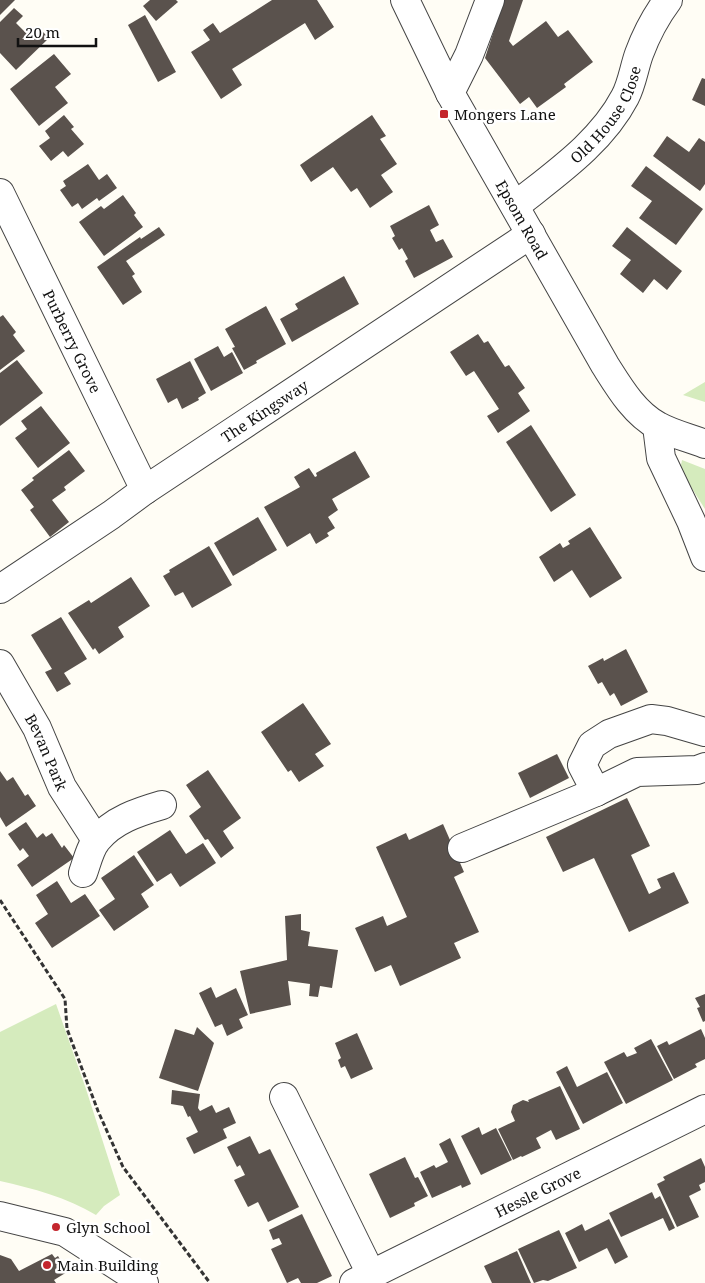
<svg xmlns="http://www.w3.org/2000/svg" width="705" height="1283" viewBox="0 0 705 1283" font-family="'Noto Serif',serif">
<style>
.green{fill:#d5ebbd}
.building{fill:#5a524d}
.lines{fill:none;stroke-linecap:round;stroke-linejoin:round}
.minor-casing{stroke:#444;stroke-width:30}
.path{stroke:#333;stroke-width:3;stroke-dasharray:5 2.5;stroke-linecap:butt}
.minor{stroke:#fff;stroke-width:28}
.poi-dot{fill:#c4262e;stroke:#fff;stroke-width:2}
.labels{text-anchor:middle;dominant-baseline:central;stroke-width:5;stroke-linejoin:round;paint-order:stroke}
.street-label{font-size:15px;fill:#111;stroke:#fff}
.poi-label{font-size:15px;fill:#111;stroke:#fff;text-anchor:start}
</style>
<rect width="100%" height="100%" fill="#fffdf5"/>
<g class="green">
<polygon points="705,382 705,402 683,395"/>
<polygon points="682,460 705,469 705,509 680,470"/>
<path d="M56,1004L86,1089L120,1195L104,1206L96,1215C68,1198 32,1188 0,1181V1032Z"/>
</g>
<g class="building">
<polygon points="0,0 15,0 0,15"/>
<polygon points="150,0 176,0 178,2 156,21 143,6"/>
<polygon points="272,0 317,0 334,27 315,40 305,23 232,69 242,85 221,99 191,52 210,40 203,30 213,23 220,33"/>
<polygon points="504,0 523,0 509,41 513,46 546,21 558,37 568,30 593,62 564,84 566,87 537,108 529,97 520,104 485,58"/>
<polygon points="14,8 23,16 16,23 29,36 38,27 49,38 16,70 0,53 0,22"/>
<polygon points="145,15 176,72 158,82 128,25"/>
<polygon points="54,54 71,74 55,87 68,103 39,126 10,89"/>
<polygon points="702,78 705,79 705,106 692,100"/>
<polygon points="64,115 74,127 71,129 84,144 68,157 63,151 51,161 39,146 50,138 45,131"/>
<polygon points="372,115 386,136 380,139 397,164 381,175 393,192 370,208 357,188 351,192 333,167 311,182 300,165"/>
<polygon points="667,136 689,152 699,138 705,142 705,184 700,191 653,156"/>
<polygon points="88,164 99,180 107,174 117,188 99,201 97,198 82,209 78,203 72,207 60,190 66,186 63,181"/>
<polygon points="646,166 703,209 676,245 639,218 652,201 631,186"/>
<polygon points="123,195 136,213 134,215 143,227 104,256 79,222 101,206 104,209"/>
<polygon points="429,205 439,225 430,230 436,242 443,239 453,257 414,278 405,261 408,259 402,248 399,250 392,238 395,236 390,226"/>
<polygon points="159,227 165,235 126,261 135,274 132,276 142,292 123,305 97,267 140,237 141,239"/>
<polygon points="627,227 682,271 667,290 654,279 643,293 620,274 631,260 612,246"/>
<polygon points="344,276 359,304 292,342 280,319 298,309 295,304"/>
<polygon points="266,306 286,344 256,361 257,363 244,370 232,348 235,347 225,329"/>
<polygon points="3,315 16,332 13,335 25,351 0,370 0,317"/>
<polygon points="478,334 484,343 488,341 505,367 509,365 525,388 518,393 530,411 498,433 487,416 499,409 474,371 466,376 450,352"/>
<polygon points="218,346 224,357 232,352 243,373 211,391 194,359"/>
<polygon points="17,360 43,393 0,426 0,373"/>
<polygon points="190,361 206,393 198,398 199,400 182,409 177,398 168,403 156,379"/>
<polygon points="41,406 70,443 38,468 15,438 27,429 21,421"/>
<polygon points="531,425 576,495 551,512 506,442"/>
<polygon points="69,450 85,471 64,487 66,490 52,500 69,522 50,537 30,510 34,507 21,490 34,480 32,478"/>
<polygon points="355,451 370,477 332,499 338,510 328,517 335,528 327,533 329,536 316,544 310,533 287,547 264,507 300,487 294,477 302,472 309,468 315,477 317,476 316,473"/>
<polygon points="258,517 277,550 233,576 214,543"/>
<polygon points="590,527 622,578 590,598 572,570 554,582 539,557 560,543 563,548 570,544 568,541"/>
<polygon points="209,546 232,585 192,608 183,592 175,596 163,576 170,572 169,570"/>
<polygon points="131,577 150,606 118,627 124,637 99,654 95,648 93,650 68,613 89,600 91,603"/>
<polygon points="61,617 87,659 64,673 71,684 57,692 45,672 52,669 31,635"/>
<polygon points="626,649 648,692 621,706 614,693 610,696 602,682 598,684 588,666 603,658 604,661"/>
<polygon points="303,703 331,744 315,754 324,766 299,782 291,770 288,772 261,732"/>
<polygon points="557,754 569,778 530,798 518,773"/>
<polygon points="208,770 241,818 223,831 234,848 221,858 208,839 205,840 189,816 201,807 186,785"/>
<polygon points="0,771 7,781 13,777 25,796 28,794 36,806 6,827 0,817"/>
<polygon points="627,798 650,846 631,855 649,894 661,888 657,879 674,872 689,903 629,932 594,858 563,872 546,837"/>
<polygon points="26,822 37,838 43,833 46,837 52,833 62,848 64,845 74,858 32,887 17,865 29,856 23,848 20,851 8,834"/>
<polygon points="443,824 464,872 454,877 479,932 454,943 461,958 400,986 391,965 375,972 355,928 383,916 387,926 407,917 376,847 406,833 409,840"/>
<polygon points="170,830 186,854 203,843 216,863 180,887 171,873 157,882 137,852"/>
<polygon points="134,855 154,885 141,894 149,907 114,931 99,910 115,899 101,878"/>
<polygon points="57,881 71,903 85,894 100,916 52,948 35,923 48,914 36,895"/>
<polygon points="301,914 301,930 310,932 308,946 338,950 332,988 320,986 318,997 309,996 310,984 288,981 291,1005 250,1014 240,971 287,960 285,916"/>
<polygon points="211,987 216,998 236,988 248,1015 239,1019 243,1028 227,1036 222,1024 215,1027 199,993"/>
<polygon points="705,994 705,1021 703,1022 697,1008 700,1007 695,998"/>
<polygon points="197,1027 214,1043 198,1091 159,1078 175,1029 194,1035"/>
<polygon points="701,1029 705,1038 705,1059 695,1064 697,1067 674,1079 657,1046 667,1041 669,1045"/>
<polygon points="357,1033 373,1069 351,1079 345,1066 341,1068 338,1060 341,1058 335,1043"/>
<polygon points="651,1039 673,1080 626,1104 604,1062 624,1052 627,1057 637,1053 634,1048"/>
<polygon points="567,1066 577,1087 607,1072 623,1103 583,1124 556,1072"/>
<polygon points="560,1086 580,1129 556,1140 551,1130 536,1138 541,1148 522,1157 521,1156 513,1160 498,1129 515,1121 511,1112 513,1105 523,1100 529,1102 528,1100"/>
<polygon points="172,1090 200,1094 198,1108 200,1111 212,1105 216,1113 229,1107 236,1123 223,1129 227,1138 194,1154 186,1138 198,1132 190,1116 188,1117 183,1106 171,1104"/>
<polygon points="479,1127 482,1135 496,1128 512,1160 481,1175 461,1136"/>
<polygon points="250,1136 259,1154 270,1149 299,1207 268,1222 258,1202 248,1207 234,1180 245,1175 240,1165 237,1167 227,1147"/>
<polygon points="450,1138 471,1184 462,1188 461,1185 432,1198 420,1172 434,1165 436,1168 448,1162 439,1144"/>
<polygon points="405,1157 415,1178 418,1177 428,1196 414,1203 415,1206 390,1218 369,1174"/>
<polygon points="701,1158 705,1167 705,1182 699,1185 701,1190 689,1196 699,1217 677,1227 657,1184 665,1180 663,1177"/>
<polygon points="652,1192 655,1199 660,1196 675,1228 669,1231 663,1218 621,1237 609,1213"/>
<polygon points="302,1214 332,1276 317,1283 301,1283 298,1278 287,1283 271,1249 282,1244 279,1238 273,1240 269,1230"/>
<polygon points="609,1219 628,1257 615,1264 607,1248 579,1262 565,1233 582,1224 585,1231"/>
<polygon points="559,1230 577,1268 548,1281 543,1280 534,1283 518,1249"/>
<polygon points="517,1251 531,1283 492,1283 484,1266"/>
<polygon points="52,1254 55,1258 58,1256 67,1272 54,1280 56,1283 0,1283 0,1255 11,1259 19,1271"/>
</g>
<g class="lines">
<defs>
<g id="minor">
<path id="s1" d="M405,0L450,93L605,365C619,387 634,413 658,426C672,434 690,438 705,444"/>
<polyline points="450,93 469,55 490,0"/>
<path id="s2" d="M0,193L145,490"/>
<path id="s3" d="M515,206C555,174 601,143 625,97C632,84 634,68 639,54C646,35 656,16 668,0"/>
<polyline points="657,426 661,458 691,521 705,557"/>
<path id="s4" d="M0,589L111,515L145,490L531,234"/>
<path id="s5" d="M0,664L37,728L62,787L96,840"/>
<polyline points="596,792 582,765 592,745 609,734 651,719 667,721 705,732"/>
<polyline points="462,848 596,792 637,772 697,770 705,767"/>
<path d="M83,873C87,862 90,848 97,840C113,820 138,812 162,805"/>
<polyline points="284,1097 371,1274"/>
<polyline points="0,1216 65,1232 144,1283"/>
<path id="s6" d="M354,1283L705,1109"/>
</g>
</defs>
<use href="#minor" class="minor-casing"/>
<polyline class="path" points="0,900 65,999 67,1029 98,1111 123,1167 210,1283"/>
<use href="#minor" class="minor"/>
</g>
<g class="poi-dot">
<rect x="439" y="109" width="10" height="10" rx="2.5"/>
<circle cx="56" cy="1227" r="5"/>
<circle cx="47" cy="1265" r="5"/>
</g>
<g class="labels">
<g class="street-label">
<text stroke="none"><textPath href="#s3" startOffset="131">Old House Close</textPath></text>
<text stroke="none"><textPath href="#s1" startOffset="249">Epsom Road</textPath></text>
<text stroke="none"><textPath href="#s2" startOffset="165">Purberry Grove</textPath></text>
<text stroke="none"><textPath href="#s4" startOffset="319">The Kingsway</textPath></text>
<text stroke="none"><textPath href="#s5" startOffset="100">Bevan Park</textPath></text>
<text stroke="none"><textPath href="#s6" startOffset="205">Hessle Grove</textPath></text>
</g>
<g class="poi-label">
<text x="454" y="114">Mongers Lane</text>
<text x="66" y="1227">Glyn School</text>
<text x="57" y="1265">Main Building</text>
</g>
</g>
<path d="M18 38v8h78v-8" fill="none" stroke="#111111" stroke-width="2.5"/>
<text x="25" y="38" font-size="15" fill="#111111" stroke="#ffffff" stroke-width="4" paint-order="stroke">20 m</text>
</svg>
